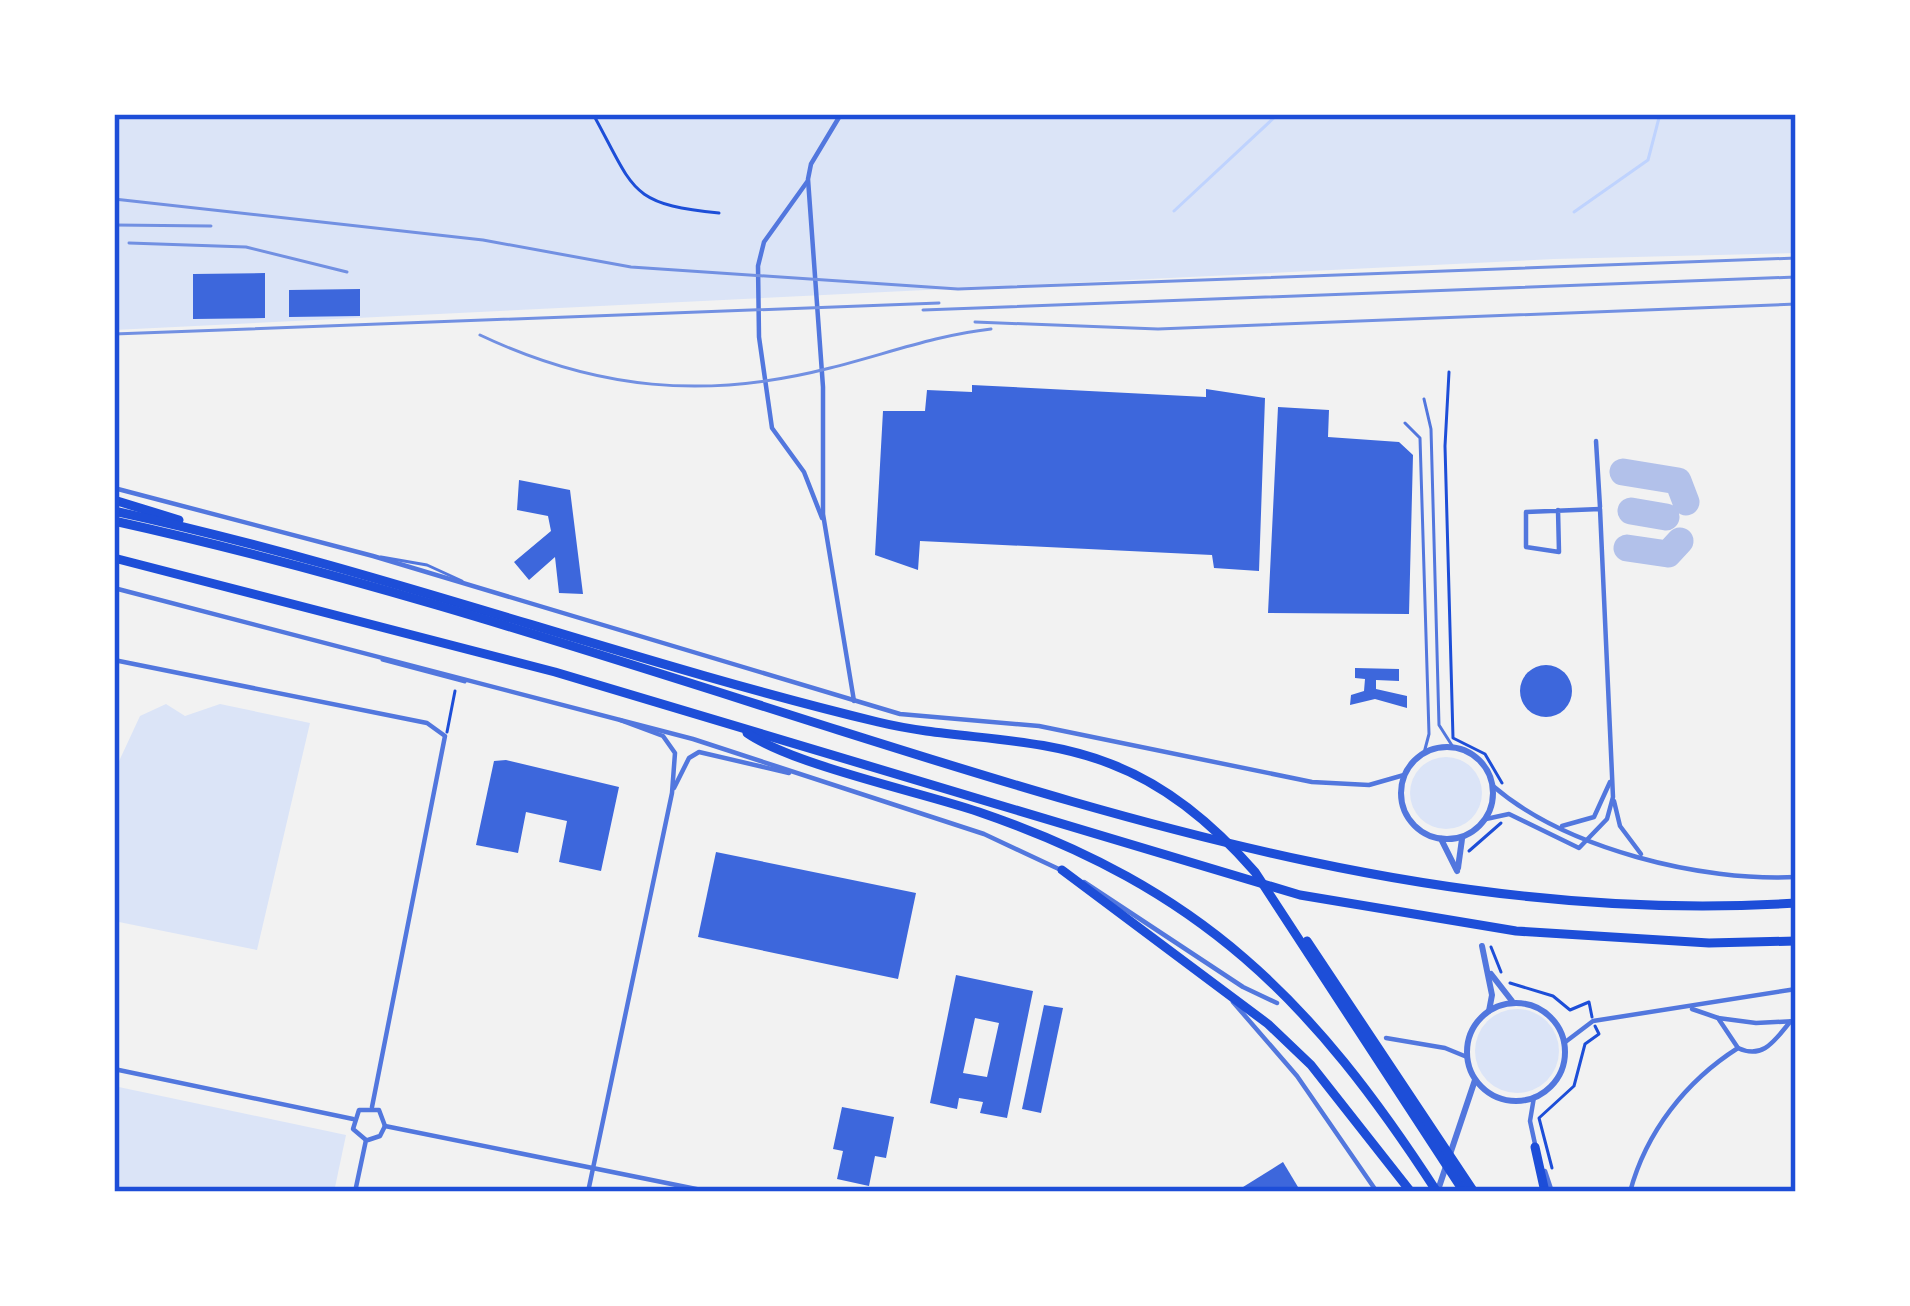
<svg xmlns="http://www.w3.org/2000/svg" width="1910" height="1306" viewBox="0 0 1910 1306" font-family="'Fira Sans',sans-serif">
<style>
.green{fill:#dbe4f7}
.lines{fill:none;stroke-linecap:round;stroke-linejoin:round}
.stream{stroke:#bfd3fe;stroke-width:3}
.taxiway{stroke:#b2c1ea;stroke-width:27}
.building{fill:#3d67dc;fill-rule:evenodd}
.path{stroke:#1d4ed8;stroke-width:3}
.service{stroke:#5277de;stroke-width:3}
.minor{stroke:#5277de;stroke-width:4.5}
.tertiary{stroke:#5277de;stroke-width:6}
.motorway{stroke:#1d4ed8;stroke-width:9}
.rail{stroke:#7290e2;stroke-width:3}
.neatline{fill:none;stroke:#1d4ed8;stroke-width:4.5}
</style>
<rect width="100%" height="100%" fill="#f2f2f2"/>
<g class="green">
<polygon points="114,114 1796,114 1796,253 1554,259 114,330"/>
<polygon points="166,704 185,716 220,704 310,723 257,950 114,921 114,772 140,716"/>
<circle cx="1446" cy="793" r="36"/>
<circle cx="1517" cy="1051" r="42"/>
<polygon points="114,1086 346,1135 334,1192 114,1192"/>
</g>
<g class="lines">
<g class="stream">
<polyline points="1174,211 1278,114"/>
<polyline points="1574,212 1648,160 1660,114"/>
</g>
<g class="taxiway">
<polyline points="1623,472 1678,481 1686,502"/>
<polyline points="1631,511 1666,517"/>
<polyline points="1627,548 1668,554 1680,541"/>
</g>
</g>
<g class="building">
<polygon points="265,273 265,318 193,319 193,274"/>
<polygon points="360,289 360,316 289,317 289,290"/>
<polygon points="972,385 1206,397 1206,389 1265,398 1259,571 1214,568 1212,555 920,541 918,570 875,555 883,411 925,411 927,390 972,392"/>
<polygon points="1278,407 1329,410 1328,437 1399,442 1413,455 1409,614 1268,613"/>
<polygon points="519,480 570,490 583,594 559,593 555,557 529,580 514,562 551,531 548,516 517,510"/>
<circle cx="1546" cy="691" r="26"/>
<polygon points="1355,668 1399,669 1399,681 1376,680 1376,689 1407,696 1407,708 1375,699 1350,705 1351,695 1364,691 1365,679 1355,678"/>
<polygon points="506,760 619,787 601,871 559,862 567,821 526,812 518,853 476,845 494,761"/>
<polygon points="716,852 916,893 898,979 698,937"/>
<path d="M956,975L1033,991L1007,1118L980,1113L983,1102L959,1098L957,1109L930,1103ZM975,1018L999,1023L987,1077L963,1073Z"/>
<polygon points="1044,1005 1063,1008 1041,1113 1022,1109"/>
<polygon points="842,1107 894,1117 886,1158 875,1156 869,1186 837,1179 843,1151 833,1149"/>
<polygon points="1283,1162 1301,1192 1235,1192"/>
</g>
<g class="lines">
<g class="path">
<path d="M593,114C635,190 628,204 719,213"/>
<polyline points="1449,372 1445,446 1453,738 1485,754 1502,783"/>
<polyline points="447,732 455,691"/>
<polyline points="1469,851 1501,823"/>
<polyline points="1491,947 1501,972"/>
<polyline points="1510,983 1553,996 1570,1010 1589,1002 1592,1017"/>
<polyline points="1552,1168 1539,1118 1574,1086 1585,1044 1599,1034 1595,1026"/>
</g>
<g class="service">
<polyline points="1424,399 1431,429 1439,725 1453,747"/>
<polyline points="1405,423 1420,438 1429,734 1424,753"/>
<polyline points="381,557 427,565 462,581"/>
<polyline points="382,660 465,682"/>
</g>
<g class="minor">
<polyline points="841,114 811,164 808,179 823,387 823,514 854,701"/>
<polyline points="807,182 764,242 758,266 759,337 772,428 804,472 822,518"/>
<polyline points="1596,441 1600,507"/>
<polyline points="114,488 373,556 900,714 1039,726 1312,782 1369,785 1404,775"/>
<polyline points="114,588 693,739 984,834 1063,871"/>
<polyline points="114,660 427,723 445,736 372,1107"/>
<path d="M1493,786C1566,849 1702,882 1796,877"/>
<polyline points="674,788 689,758 699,752 789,773"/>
<polyline points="1614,801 1620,826 1641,854"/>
<polyline points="1486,819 1509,814 1579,848 1607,819 1613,797 1600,509 1526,512 1526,547 1559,552 1558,510"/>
<polyline points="1562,826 1594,817 1610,782"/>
<polyline points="1084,882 1243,987 1277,1003"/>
<polyline points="1233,1002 1297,1076 1377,1192"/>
<polyline points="1692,1009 1718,1018 1738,1048"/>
<polyline points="1718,1018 1756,1023 1796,1021"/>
<polyline points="1386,1038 1445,1048 1467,1057"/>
<polyline points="1564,1043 1593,1021 1796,989"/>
<polyline points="114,1069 353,1119"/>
<polyline points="1534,1097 1530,1121 1535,1144"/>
<polyline points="385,1126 711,1192"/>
<polyline points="366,1140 353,1129 359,1110 379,1110 385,1126"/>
<polyline points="368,1140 380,1136 385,1126"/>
<polyline points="1545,1171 1552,1192"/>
<polyline points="355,1192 366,1140"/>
<polyline points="588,1192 672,793 675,753 663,736 620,720"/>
<path d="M1630,1192C1646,1132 1686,1081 1738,1048C1763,1060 1775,1040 1790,1022"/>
</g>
<g class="tertiary">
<circle cx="1447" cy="793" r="46"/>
<polyline points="1441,839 1457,871"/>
<polyline points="1458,868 1462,839"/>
<polyline points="1482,946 1492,995 1489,1011"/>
<polyline points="1491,974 1512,1001"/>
<circle cx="1516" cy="1052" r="49"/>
<polyline points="1438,1190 1475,1080"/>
</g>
<g class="motorway">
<polyline points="114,500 179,520"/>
<path d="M114,511C373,567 621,660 878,722C956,741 1035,734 1111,764C1169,786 1215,826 1255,872L1464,1192"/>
<path d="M114,521C359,575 598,654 838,730C1148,828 1466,925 1796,903"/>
<polyline points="114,558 555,672 1300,895 1516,931 1709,943 1796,941"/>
<path d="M747,733C793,765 920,792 979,812C1201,888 1312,999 1437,1192"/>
<polyline points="1062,870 1268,1024 1311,1065 1411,1192"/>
<polyline points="1307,941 1474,1192"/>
<polyline points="1535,1147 1545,1192"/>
</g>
<g class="rail">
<polyline points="114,199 483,240 631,267 958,289 1796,258"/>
<polyline points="114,225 211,226"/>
<polyline points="129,243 246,247 347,272"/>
<polyline points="923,310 1796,277"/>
<polyline points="975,322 1158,329 1796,304"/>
<polyline points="114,334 939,303"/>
<path d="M480,335C596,390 706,400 830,368C883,355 936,335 991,329"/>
</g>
</g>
<rect width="1910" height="1306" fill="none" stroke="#ffffff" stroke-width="234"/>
<rect x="117" y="117" width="1676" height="1072" class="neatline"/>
</svg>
